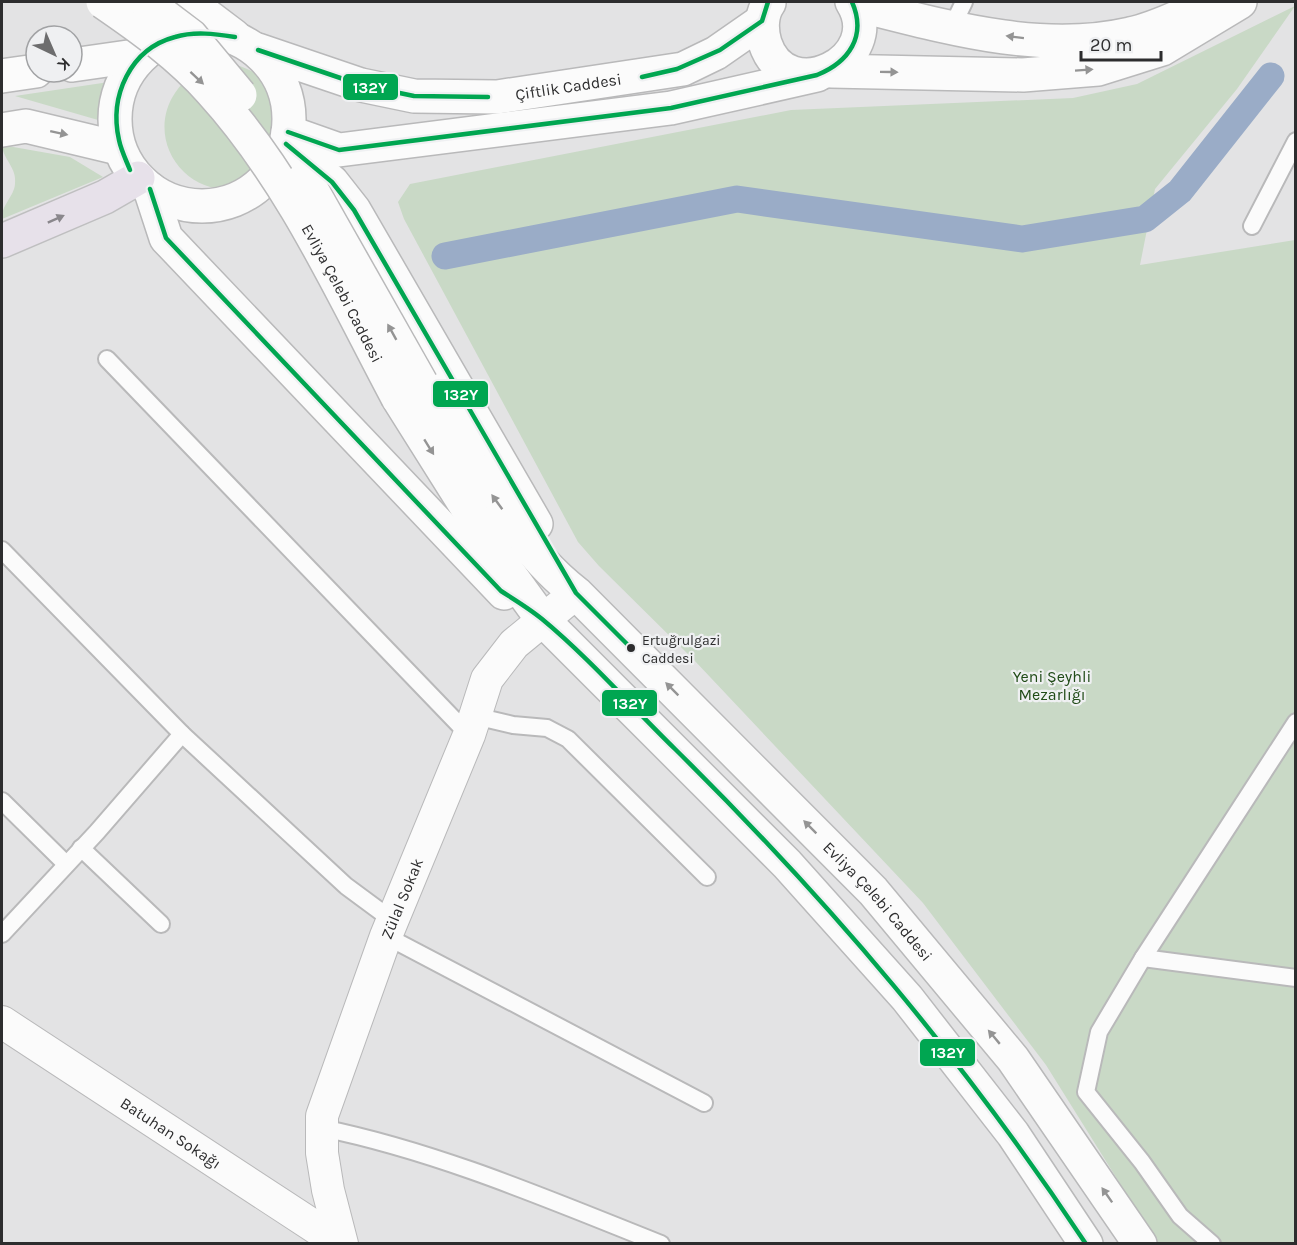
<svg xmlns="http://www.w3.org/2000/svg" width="1297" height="1245" viewBox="0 0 1297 1245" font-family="Karla,sans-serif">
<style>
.green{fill:#c9d9c6}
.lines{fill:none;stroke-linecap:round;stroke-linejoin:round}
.canal{stroke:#9aacc7;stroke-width:27}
.service-casing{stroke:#b9b9ba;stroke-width:20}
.minor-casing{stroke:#b9b9ba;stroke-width:34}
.tertiary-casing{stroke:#b9b9ba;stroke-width:36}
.primary-casing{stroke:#bfbfc0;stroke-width:36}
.service{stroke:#fbfbfb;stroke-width:16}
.minor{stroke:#fbfbfb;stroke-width:32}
.tertiary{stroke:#fbfbfb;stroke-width:33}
.primary{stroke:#e7e1ea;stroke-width:33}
.tertiary-bridge-casing{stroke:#b9b9ba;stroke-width:36;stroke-linecap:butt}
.tertiary-bridge{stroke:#fbfbfb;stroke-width:33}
.bus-1-casing{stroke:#eff0f2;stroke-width:9}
.bus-1{stroke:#00a651;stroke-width:4.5}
.oneway{fill:#949494}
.oneway2{fill:#8a878c}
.bus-dot{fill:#2d2d2e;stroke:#eff0f2;stroke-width:2}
.labels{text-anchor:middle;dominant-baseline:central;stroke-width:4.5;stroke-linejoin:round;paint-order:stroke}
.bus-label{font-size:14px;fill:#2d2d2e;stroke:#eff0f2;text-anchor:start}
.street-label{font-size:16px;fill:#2d2d2e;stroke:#eff0f2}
.park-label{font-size:16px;fill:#204b17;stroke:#eff0f2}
.line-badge{stroke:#eff0f2;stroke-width:2}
.badge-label{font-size:16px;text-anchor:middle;font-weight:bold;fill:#fff}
</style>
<rect width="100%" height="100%" fill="#e3e3e4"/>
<g class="green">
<polygon points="1295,6 1237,89 1155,189 1140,265 1295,240 1295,1243 1157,1243 1046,1065 923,903 694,660 599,566 578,542 404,219 398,202 410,184 791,110 1073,98 1137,84"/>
<path d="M236,65C259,72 287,88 289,116C289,125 282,138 280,146C277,154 276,167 271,172C248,197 206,194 184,172C162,151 158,118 175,93C178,89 180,85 184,83C199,74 219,70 236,65Z"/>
<polygon points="109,82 105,122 15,96"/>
<path d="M2,145L70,157L103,177L2,219C1,205 14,197 15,184C17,167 3,160 2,145Z"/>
</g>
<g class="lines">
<polyline class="canal" points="445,256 737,199 1022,239 1145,219 1180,191 1271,76"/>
<defs>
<g id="service">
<polyline points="951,29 964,2"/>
<polyline points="1252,226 1296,141"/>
<polyline points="107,359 469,735"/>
<polyline points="2,550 182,734 346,886 392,920"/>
<polyline points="475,716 513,725 547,728 568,739 707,877"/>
<polyline points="1296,722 1143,958 1296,978"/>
<polyline points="2,801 66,864"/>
<polyline points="81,848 161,924"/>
<polyline points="2,934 97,832 182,734"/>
<polyline points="386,936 704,1103"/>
<polyline points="1143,958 1099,1032 1086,1092 1142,1162 1180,1216 1212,1244"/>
<path d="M322,1128C439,1152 550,1200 661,1244"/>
</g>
<g id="minor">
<path id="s1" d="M2,1022L341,1244"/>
<path id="s2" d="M342,1244L328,1190L322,1153V1116L386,936L469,735L487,679L514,644L576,593"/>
</g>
<g id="tertiary">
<polyline points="189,2 234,36"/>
<path d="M769,3C761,14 761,30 765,43C787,110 888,59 852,2"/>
<path d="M854,4C942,26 1039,55 1130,34C1155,29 1180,16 1203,6"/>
<circle cx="202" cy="119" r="87"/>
<path id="s3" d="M258,50L361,85L414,96L497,97L683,69L716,53L762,21"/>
<polyline points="72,65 142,55"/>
<polyline points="831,71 1023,75 1098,69 1162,49 1240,2"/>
<polyline points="2,76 36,71"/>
<polyline points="2,130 26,126 118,148"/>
<polyline points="288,132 339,150 671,108 817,75"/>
<polyline points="288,146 332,182 354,210 536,524"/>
<polyline points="150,189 166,238 504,593"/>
<path id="s4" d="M421,383C463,450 513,545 576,593L873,891L1013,1059L1140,1244"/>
<polyline points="398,398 505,568 542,619 787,864 907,998 1013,1134 1086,1244"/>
</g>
<polyline id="primary" points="2,241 105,197 138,178"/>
</defs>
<use href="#service" class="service-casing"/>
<use href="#minor" class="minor-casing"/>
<use href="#tertiary" class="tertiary-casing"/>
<use href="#primary" class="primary-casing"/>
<use href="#service" class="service"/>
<use href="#minor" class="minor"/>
<use href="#tertiary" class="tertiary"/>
<use href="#primary" class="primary"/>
<defs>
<g id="tertiary-bridge">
<path id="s5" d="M103,2C141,28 180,56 211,91C292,180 342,293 398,398"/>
<polyline points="146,2 191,36 240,95"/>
<polyline points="305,178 421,383"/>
</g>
</defs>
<use href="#tertiary-bridge" class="tertiary-bridge-casing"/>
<use href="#tertiary-bridge" class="tertiary-bridge"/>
<defs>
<g id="bus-1">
<polyline points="258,50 361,85 414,96 488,97"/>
<polyline points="642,77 677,69 720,50 762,21 768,2"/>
<path d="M288,132L339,150L671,108L817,75C849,62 867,36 852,2"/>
<polyline points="286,144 332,182 354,210 576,593 631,648"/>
<path d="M130,170C126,160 121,150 119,140C109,96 130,49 175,37C195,31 215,34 235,37"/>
<path d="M150,189L166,238L501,591C515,600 530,609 542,619C588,657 632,707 675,749C832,904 964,1060 1086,1244"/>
</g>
</defs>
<use href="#bus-1" class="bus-1-casing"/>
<use href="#bus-1" class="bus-1"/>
</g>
<defs><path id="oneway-solid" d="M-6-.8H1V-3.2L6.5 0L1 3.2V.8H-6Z" transform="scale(1.5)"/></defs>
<g class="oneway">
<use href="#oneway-solid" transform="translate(1015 37) rotate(-173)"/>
<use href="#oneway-solid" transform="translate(1084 70) rotate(-4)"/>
<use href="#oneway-solid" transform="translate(889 72) rotate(1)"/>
<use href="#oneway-solid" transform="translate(197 78) rotate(43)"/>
<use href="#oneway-solid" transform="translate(59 133) rotate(12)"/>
<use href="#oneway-solid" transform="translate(392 332) rotate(-119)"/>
<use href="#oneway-solid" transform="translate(429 447) rotate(58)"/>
<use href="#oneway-solid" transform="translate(497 502) rotate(-126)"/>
<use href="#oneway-solid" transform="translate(672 689) rotate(-135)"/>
<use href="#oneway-solid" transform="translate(810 827) rotate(-135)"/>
<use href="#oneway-solid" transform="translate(994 1037) rotate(-130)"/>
<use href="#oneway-solid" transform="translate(1107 1195) rotate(-125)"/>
</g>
<use class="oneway2" href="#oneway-solid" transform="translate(56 219) rotate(-24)"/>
<circle class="bus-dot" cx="631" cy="648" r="5"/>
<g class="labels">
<g class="bus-label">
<text x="642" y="640">Ertuğrulgazi<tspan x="642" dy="18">Caddesi</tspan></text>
</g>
<g class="street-label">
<text stroke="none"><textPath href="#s3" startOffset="318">Çiftlik Caddesi</textPath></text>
<text stroke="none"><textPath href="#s5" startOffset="382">Evliya Çelebi Caddesi</textPath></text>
<text stroke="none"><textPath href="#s2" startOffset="362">Zülal Sokak</textPath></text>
<text stroke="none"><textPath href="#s4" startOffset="694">Evliya Çelebi Caddesi</textPath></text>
<text stroke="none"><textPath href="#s1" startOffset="202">Batuhan Sokağı</textPath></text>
</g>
<g class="park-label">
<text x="1052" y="676">Yeni Şeyhli<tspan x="1052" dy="18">Mezarlığı</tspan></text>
</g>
</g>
<g class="line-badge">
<rect x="342" y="73" width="57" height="28" rx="6" fill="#00a651"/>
<rect x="432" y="380" width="57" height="28" rx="6" fill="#00a651"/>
<rect x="601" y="689" width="57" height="28" rx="6" fill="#00a651"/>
<rect x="919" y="1038" width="57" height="29" rx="6" fill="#00a651"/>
</g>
<g class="badge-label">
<text x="370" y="93">132Y</text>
<text x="461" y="400">132Y</text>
<text x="630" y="709">132Y</text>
<text x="948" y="1058">132Y</text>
</g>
<rect width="1297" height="1245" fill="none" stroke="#2d2d2e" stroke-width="6"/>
<g transform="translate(54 54) rotate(136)"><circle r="28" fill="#eff0f2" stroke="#a1a2a4" stroke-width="1.5"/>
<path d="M0-4.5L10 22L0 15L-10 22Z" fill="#6d6d6e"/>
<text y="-9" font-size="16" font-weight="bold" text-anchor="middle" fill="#2d2d2e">K</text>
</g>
<path d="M1081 51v9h80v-9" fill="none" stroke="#2d2d2e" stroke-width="3"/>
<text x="1090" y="51" font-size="18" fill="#2d2d2e" stroke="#eff0f2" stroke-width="4.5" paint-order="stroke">20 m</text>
</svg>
